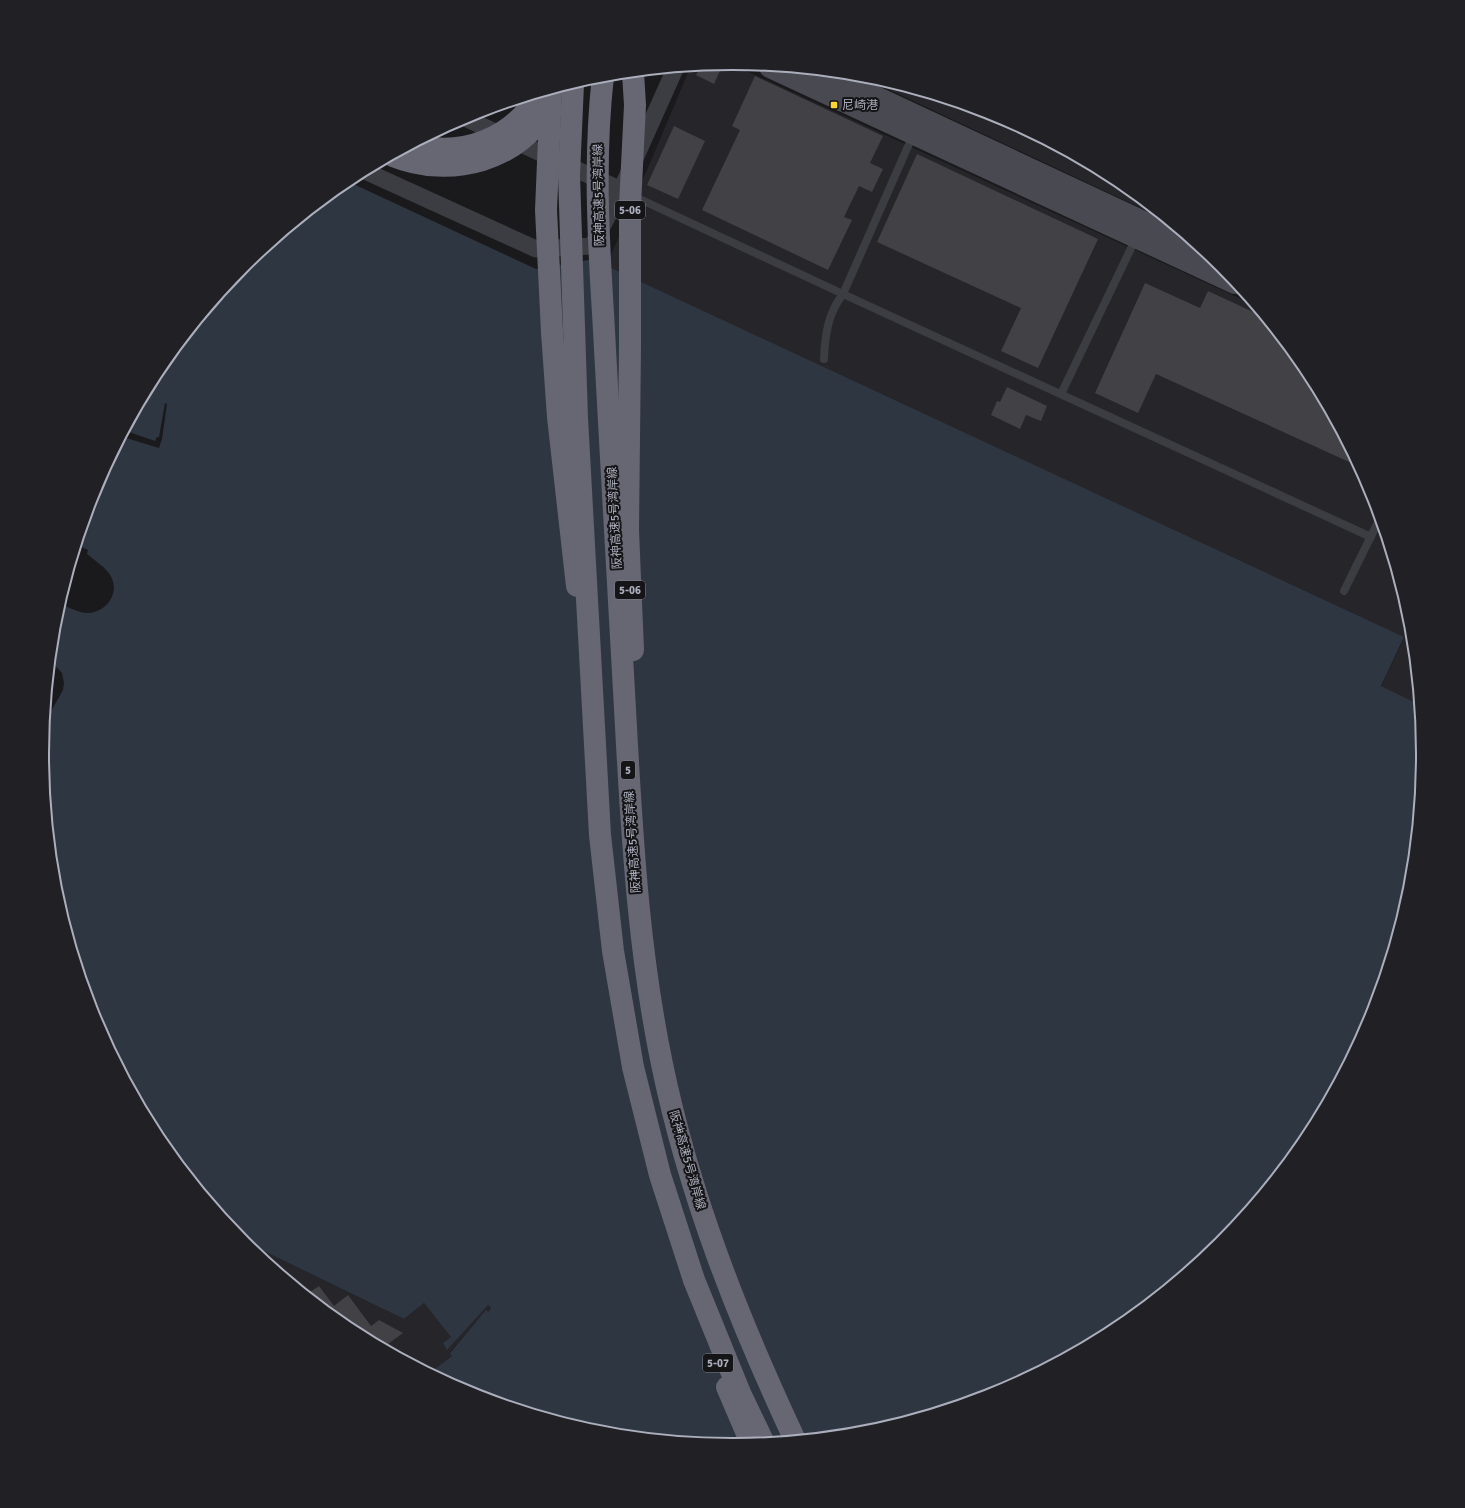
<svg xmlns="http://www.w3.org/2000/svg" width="1465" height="1508" viewBox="0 0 1465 1508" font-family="Signika,'Noto Sans JP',sans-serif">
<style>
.built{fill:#262529}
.water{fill:#2e3641}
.building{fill:#414146}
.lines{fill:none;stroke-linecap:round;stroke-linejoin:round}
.lane{stroke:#3c3c43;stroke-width:8}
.street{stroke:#3c3c43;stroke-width:17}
.secondary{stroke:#484951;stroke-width:22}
.highway{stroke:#666773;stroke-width:22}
.highway-bridge{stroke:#666773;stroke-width:22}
.poi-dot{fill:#ffd62e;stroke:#151417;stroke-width:1.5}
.labels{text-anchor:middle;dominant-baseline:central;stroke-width:4;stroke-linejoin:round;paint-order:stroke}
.shield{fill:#151417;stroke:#7e808a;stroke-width:1}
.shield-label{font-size:11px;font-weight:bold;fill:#abaebc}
.poi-label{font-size:12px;fill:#abaebc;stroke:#151417;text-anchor:start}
.street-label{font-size:12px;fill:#abaebc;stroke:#151417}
.rim{fill:none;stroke:#abaebc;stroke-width:2}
</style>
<rect width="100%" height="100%" fill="#1a191c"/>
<g class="built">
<polygon points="731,64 1252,304 1307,371 1371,490 1410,620 1418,704 1381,687 1404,638 606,267 690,68"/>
<polygon points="860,76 997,116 1116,180 1162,218"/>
<polygon points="243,1241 404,1319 424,1303 452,1337 447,1350 487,1305 491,1308 488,1312 486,1311 450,1352 452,1356 431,1372 349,1328"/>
</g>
<path class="water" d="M347,181L536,269L588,260L596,261L1404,637L1381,686L1418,704L1423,754L1410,889L1370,1018L1306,1138L1221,1242L1116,1328L997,1392L867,1431L732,1444L598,1431L468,1392L431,1372L452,1356L450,1353L486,1310L488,1312L491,1308L488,1305L447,1350L443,1343L451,1337L424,1303L404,1319L243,1241L158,1137L94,1018L55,888L42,754L45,722L63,690L64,683L62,673L51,661L55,619L60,604C68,607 81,614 89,613C109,611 122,589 108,572C102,565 94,560 87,554L88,550L78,545L89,527L91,502L95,490L123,437L159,448L162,439L167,404L165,403L159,437H157L155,441L126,431L158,370L244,266Z"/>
<g class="building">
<polygon points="723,64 714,84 696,75 700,67"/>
<polygon points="755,76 883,136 870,163 883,169 872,192 859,186 844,217 852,220 828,270 702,210 740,130 732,126"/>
<polygon points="674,126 705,141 678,199 647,185"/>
<polygon points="917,154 1098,239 1038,368 1001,351 1021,308 877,242"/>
<polygon points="1145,283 1200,308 1208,291 1262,316 1307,371 1358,466 1156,374 1138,413 1095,393"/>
<polygon points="1007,387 1047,406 1041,421 1026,415 1020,429 991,415 997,401 1000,402"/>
<polygon points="319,1286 334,1306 348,1295 371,1326 379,1320 403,1333 384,1347 349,1328 307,1294"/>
</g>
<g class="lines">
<g class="lane">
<polyline points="631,195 843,294 1371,537"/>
<path d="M824,359C825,335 828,313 843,294L913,135"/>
<polyline points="1061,394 1136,238"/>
<polyline points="1344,591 1379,520"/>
</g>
<g class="street">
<polyline points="465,118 621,190"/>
<polyline points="365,171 536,249 592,246 621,190 675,69"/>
</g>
<g class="secondary">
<polyline points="770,67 1235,283"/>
<polyline points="822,72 1199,248"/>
</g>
<g class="highway">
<polyline points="552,332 558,417 577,586"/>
<polyline points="630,347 628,530 633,650"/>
<polyline points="727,1387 751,1443"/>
</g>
<g class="highway-bridge">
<path d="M603,76C594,155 598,234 603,313C606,374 610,434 613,494C618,578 623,662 627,745C633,852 640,959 662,1064C689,1195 738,1318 794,1438"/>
<polyline points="573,84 569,175 577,418 600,835 613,951 633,1067 660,1175 694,1280 740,1393 763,1441"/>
<polyline points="551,91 546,210 552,332"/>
<path d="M414,145C463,157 512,139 538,95"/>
<path d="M393,156C450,179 521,161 550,105"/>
<polyline points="630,347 630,206 635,105 633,73"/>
</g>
</g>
<rect class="poi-dot" x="830" y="101" width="8" height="8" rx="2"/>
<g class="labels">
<g class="shield">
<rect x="615" y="201" width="30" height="18" rx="3"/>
<rect x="615" y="581" width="30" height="18" rx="3"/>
<rect x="621" y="761" width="14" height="18" rx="3"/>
<rect x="703" y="1354" width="30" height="18" rx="3"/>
</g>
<g class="shield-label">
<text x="630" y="210">5-06</text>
<text x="630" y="590">5-06</text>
<text x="628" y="770">5</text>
<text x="718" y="1363">5-07</text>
</g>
<g class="poi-label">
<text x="842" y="105">尼崎港</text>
</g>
<g class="street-label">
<text transform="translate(599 195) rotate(-91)">阪神高速5号湾岸線</text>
<text transform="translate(615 518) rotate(-93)">阪神高速5号湾岸線</text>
<text transform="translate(633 842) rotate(-94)">阪神高速5号湾岸線</text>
<text transform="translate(687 1160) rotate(74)">阪神高速5号湾岸線</text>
</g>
</g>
<path d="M0 0H1465V1508H0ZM732 70H733A683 683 0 0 1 1416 753V755A683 683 0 0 1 733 1438H732A683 683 0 0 1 49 755V753A683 683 0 0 1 732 70Z" fill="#212024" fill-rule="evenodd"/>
<path class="rim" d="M732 70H733A683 683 0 0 1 1416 753V755A683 683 0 0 1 733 1438H732A683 683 0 0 1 49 755V753A683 683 0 0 1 732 70Z"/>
</svg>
